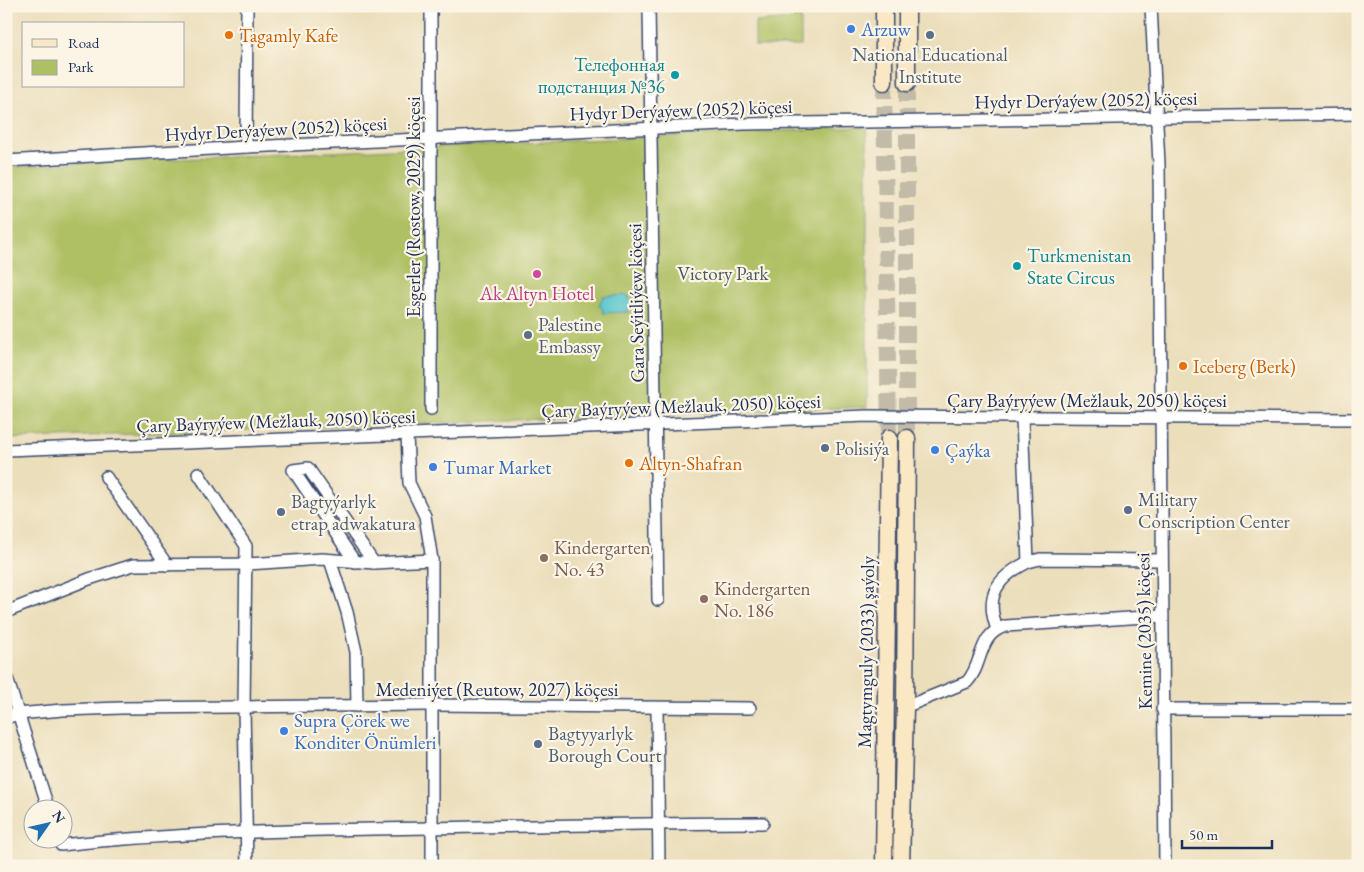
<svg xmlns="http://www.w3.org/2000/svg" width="1364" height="872" viewBox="0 0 1364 872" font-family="'EB Garamond',serif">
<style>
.green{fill:#aec064;stroke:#647861}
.water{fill:#5bc8ce;stroke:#3b7c96}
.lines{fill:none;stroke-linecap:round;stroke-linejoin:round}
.secondary-tunnel{stroke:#c1bba8;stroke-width:16;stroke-dasharray:16 8;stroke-linecap:butt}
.minor-casing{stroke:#3a496c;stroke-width:14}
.secondary-casing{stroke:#3a496c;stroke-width:19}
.minor{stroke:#fff;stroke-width:11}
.secondary{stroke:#fae7c3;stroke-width:16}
.shop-dot{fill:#3f7fe0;stroke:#fcf5e5;stroke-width:2}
.food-dot{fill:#e8710a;stroke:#fcf5e5;stroke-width:2}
.service-dot{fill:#5c6f8a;stroke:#fcf5e5;stroke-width:2}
.culture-dot{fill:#0f9aa8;stroke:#fcf5e5;stroke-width:2}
.hotel-dot{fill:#d1479c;stroke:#fcf5e5;stroke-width:2}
.education-dot{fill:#8d6e63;stroke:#fcf5e5;stroke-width:2}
.labels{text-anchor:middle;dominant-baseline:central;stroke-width:4.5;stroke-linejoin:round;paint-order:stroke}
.shop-label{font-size:19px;fill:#366cbe;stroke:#fcf5e5;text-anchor:start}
.food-label{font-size:19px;fill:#c56008;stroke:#fcf5e5;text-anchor:start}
.service-label{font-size:19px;fill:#4e5e75;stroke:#fcf5e5;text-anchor:start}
.culture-label{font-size:19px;fill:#0d838f;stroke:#fcf5e5;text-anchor:end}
.street-label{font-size:19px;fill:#1b2f5e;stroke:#fcf5e5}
.park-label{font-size:19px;fill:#475a60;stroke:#fcf5e5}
.hotel-label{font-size:19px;fill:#b23c85;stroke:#fcf5e5}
.education-label{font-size:19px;fill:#785e54;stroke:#fcf5e5;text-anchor:start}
</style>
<rect width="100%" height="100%" fill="#fcf5e5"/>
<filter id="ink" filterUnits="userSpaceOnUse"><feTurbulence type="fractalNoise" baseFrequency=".02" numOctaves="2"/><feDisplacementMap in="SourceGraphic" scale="10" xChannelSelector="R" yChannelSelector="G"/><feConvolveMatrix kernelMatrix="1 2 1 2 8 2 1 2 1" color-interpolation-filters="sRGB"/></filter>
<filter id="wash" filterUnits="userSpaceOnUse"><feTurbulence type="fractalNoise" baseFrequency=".0096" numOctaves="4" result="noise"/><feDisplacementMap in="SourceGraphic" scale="20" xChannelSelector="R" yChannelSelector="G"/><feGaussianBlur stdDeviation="1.12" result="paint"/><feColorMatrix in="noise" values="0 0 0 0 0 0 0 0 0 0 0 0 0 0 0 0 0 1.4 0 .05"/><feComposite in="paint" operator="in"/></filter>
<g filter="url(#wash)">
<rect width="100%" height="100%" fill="#ebdebb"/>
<g class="green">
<polygon points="795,6 801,6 801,46 755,46 755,22 795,19"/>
<polygon points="867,127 867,407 6,439 6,167"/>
</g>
<polygon class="water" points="628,295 632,304 628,308 628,312 603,313 603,309 599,306 603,296"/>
</g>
<g filter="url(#ink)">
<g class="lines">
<g class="secondary-tunnel">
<polyline points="884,82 889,438"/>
<polyline points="907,438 907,83"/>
</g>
<defs>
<g id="minor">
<polyline points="431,6 431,409"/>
<polyline points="649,6 658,600"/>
<polyline points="1151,6 1159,164 1165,866"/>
<polyline points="246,147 247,6"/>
<polyline points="6,161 246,147 744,124 1358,114"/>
<polyline points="1022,418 1028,562 1040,559 1161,560"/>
<polyline points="407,434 409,483 425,516 432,560 432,866"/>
<polyline points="6,450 867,416 1358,419"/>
<polyline points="198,473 246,546 244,707 247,866"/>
<polyline points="106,477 167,565"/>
<polyline points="330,560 347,612 356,652 357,706"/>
<polyline points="355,562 293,470 308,468 374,563"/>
<polyline points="6,612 89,579 133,565 247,564 322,559 374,563 432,560"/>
<path d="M997,629C984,595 998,577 1028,562"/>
<polyline points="6,675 49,810"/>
<path d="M905,707L967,682C984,664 977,634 1006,626L1161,616"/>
<polyline points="657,708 659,866"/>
<polyline points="1162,709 1358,709"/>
<polyline points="6,718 17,714 63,710 121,708 431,705 750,708"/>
<path d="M59,840L61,845C184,832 307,830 431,828C542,826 652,823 763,823"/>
</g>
<g id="secondary">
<polyline points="884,6 884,82"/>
<polyline points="907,6 907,83"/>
<polyline points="884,866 889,438"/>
<polyline points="901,866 905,707 907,438"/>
</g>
</defs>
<use href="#minor" class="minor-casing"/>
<use href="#secondary" class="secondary-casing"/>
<use href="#minor" class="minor"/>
<use href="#secondary" class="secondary"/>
</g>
</g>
<g class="shop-dot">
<circle cx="851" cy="29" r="5"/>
<circle cx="935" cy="450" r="5"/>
<circle cx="433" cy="467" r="5"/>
<circle cx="284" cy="731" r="5"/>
</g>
<g class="food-dot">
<circle cx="229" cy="35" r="5"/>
<circle cx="1183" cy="366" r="5"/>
<circle cx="629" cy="463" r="5"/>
</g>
<g class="service-dot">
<circle cx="930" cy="35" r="5"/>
<circle cx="528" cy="335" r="5"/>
<circle cx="825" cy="448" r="5"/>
<circle cx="1128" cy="510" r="5"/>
<circle cx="281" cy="512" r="5"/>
<circle cx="538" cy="744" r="5"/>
</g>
<g class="culture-dot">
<circle cx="675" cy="75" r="5"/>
<circle cx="1017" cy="266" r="5"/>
</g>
<circle class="hotel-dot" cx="537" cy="274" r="5"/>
<g class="education-dot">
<circle cx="544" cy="558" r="5"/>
<circle cx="704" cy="599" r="5"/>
</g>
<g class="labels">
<g class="shop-label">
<text x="861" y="29">Arzuw</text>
<text x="945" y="450">Çaýka</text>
<text x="443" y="467">Tumar Market</text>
<text x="294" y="720">Supra Çörek we<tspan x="294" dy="22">Konditer Önümleri</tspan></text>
</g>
<g class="food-label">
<text x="239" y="35">Tagamly Kafe</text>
<text x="1193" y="366">Iceberg (Berk)</text>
<text x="639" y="463">Altyn-Shafran</text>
</g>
<g class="service-label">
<text x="930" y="54" text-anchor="middle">National Educational<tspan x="930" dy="22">Institute</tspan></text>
<text x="538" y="324">Palestine<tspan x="538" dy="22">Embassy</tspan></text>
<text x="835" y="448">Polisiýa</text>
<text x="1138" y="499">Military<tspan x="1138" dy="22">Conscription Center</tspan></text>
<text x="291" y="501">Bagtyýarlyk<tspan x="291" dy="22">etrap adwakatura</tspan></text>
<text x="548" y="733">Bagtyyarlyk<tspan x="548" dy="22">Borough Court</tspan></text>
</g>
<g class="culture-label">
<text x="665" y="64">Телефонная<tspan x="665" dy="22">подстанция №36</tspan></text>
<text x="1027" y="255" text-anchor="start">Turkmenistan<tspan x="1027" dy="22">State Circus</tspan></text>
</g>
<g class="street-label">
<text transform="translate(1086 100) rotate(-1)">Hydyr Derýaýew (2052) köçesi</text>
<text transform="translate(681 110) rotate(-2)">Hydyr Derýaýew (2052) köçesi</text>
<text transform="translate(276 129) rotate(-3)">Hydyr Derýaýew (2052) köçesi</text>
<text transform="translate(413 207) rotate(-90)">Esgerler (Rostow, 2029) köçesi</text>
<text transform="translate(636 303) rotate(-91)">Gara Seýitliýew köçesi</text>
<text x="1087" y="400">Çary Baýryýew (Mežlauk, 2050) köçesi</text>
<text transform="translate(681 406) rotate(-2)">Çary Baýryýew (Mežlauk, 2050) köçesi</text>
<text transform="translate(276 421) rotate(-2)">Çary Baýryýew (Mežlauk, 2050) köçesi</text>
<text transform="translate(1144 631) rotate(-91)">Kemine (2035) köçesi</text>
<text transform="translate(866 652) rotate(-89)">Magtymguly (2033) şaýoly</text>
<text x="497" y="689">Medeniýet (Reutow, 2027) köçesi</text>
</g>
<g class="park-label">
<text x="723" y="273">Victory Park</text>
</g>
<g class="hotel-label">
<text x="537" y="293">Ak Altyn Hotel</text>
</g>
<g class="education-label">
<text x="554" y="547">Kindergarten<tspan x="554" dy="22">No. 43</tspan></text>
<text x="714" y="588">Kindergarten<tspan x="714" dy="22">No. 186</tspan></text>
</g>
</g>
<rect width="1364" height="872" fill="none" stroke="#fcf5e5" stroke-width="25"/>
<rect x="22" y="22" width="162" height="65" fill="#fcf5e5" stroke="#a2a6af"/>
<rect x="32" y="39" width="25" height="8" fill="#fae7c3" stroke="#a2a6af"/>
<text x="68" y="48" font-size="15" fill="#1b2f5e">Road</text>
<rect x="32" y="60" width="25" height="15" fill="#aec064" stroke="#a2a6af"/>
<text x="68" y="72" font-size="15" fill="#1b2f5e">Park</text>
<g transform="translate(48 824) rotate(56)"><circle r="24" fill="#fcf5e5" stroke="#a2a6af"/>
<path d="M0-4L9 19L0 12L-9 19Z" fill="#1f6fb2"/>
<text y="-8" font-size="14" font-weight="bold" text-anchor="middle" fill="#1b2f5e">N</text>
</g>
<path d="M1182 840v8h90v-8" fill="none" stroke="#1b2f5e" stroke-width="2.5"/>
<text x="1189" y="840" font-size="15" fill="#1b2f5e" stroke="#fcf5e5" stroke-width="4" paint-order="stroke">50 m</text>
</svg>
